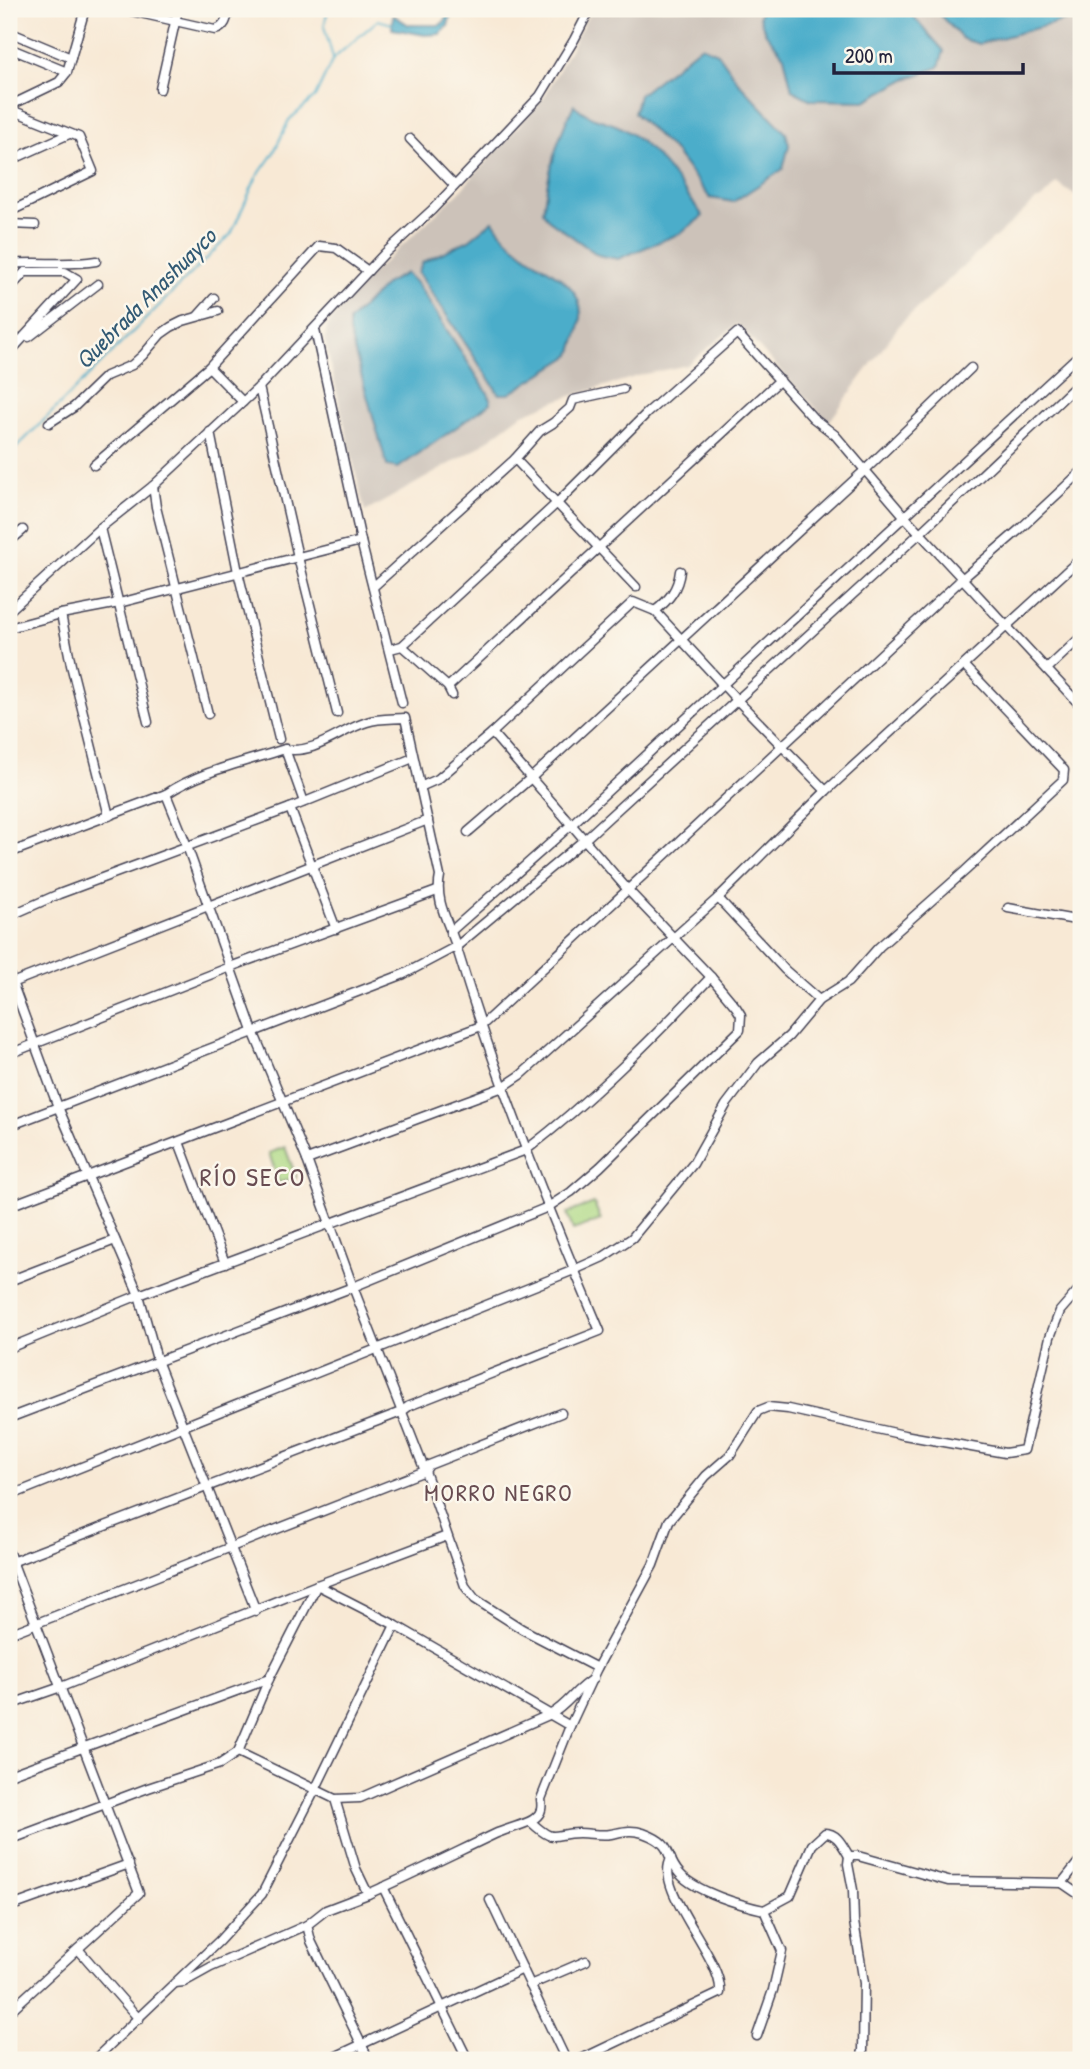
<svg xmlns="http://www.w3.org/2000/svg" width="1090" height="2069" viewBox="0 0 1090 2069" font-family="'Patrick Hand',sans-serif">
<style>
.industrial{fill:#ccc2b9}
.green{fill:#aed984;stroke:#687e60;stroke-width:2}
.water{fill:#4badca;stroke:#366882;stroke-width:2}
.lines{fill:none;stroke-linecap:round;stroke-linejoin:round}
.stream{stroke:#4badca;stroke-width:2}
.minor-casing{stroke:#424052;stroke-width:11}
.minor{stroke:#fff;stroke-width:8}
.labels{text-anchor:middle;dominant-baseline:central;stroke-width:5;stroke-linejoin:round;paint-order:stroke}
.water-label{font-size:24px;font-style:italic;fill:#325a74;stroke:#fbf7ec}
.neighbourhood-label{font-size:24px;letter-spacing:2px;fill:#684c51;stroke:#fbf7ec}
.quarter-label{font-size:26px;letter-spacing:2px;fill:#684c51;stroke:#fbf7ec}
</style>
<rect width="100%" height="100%" fill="#fbf7ec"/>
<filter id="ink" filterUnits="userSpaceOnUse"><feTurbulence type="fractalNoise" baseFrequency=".0143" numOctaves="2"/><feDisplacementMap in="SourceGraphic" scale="14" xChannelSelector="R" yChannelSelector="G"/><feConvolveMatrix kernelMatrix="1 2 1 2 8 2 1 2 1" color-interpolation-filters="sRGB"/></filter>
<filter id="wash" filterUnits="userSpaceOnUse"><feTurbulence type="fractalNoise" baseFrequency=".00686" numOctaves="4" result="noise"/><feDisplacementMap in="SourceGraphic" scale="28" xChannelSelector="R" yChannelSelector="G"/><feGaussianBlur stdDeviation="1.57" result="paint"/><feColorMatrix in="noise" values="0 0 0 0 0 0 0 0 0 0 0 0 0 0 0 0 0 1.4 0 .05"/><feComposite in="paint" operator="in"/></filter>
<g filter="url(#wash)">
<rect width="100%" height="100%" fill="#f8e9d5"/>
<polygon class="industrial" points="592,9 1081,9 1081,200 1057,183 1041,199 1035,201 901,323 829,422 737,324 687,365 645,374 558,400 521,415 473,451 365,512 325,341 327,326 359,286 459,192 543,99"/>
<g class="green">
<polygon points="285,1147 296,1177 279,1183 269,1153"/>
<polygon points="594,1203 601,1220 573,1230 567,1213"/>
</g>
<g class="water">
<polygon points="448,9 452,9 448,26 440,34 425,35 392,29 393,15 409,25 440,25 445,21"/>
<polygon points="762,9 907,9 944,51 939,67 906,79 865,101 811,100 792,90 784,56 765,32 759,16"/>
<polygon points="934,9 1077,9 1078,13 1073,18 979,44 963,39"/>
<polygon points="701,46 718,53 739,83 786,133 789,145 783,169 733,202 710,198 675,152 634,113 639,95"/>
<path d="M574,105C593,122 603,118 622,128C656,148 680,185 703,216L681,233L618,259L598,255L549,220L543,212C548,174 556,140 574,105Z"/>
<path d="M493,221C501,234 510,243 522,252C545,270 583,282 581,318C580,330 574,344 571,355L509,394H499L418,272L423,262L469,240Z"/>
<polygon points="406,273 417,284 489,395 491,403 398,468 387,466 349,332 349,321 387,283"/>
</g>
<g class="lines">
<g class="stream">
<polyline points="328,9 324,26 333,58"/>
<polyline points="9,455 231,234 256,178 273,154 289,120 315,97 333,59 378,20 392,24"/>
</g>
</g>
</g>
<g filter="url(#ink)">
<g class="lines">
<defs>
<g id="minor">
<path d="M122,9L215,30C226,27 227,18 229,9"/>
<polyline points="9,31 13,9"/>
<polyline points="9,32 71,58"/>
<polyline points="9,48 67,72"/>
<polyline points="160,89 178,9"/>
<polyline points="9,106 59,82 67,72 85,9"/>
<polyline points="9,109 79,137 93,171 9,212"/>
<polyline points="410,139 454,185"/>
<polyline points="9,161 69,134"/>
<polyline points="9,224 35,225"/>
<path d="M9,264C38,261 67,266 96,261"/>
<polyline points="9,289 25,272 65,272 77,279 9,353"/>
<polyline points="198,316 214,298"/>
<polyline points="315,330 361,541 402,703"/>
<polyline points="29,337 98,284"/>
<polyline points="209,367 243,402"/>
<polyline points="259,387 298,557 337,713"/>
<polyline points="49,423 74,407 106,376 132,365 143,355 161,334 171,327 183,321 218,311"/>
<polyline points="210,432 238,572 279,739"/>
<polyline points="515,459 636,587"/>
<polyline points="94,465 209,367 319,246 336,248 368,271"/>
<polyline points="153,486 156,507 208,714"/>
<polyline points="100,528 148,722"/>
<polyline points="9,542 23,530"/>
<polyline points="373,587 515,459 540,431 553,423 570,408 573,400 623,389"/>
<polyline points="9,611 100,528 153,486 259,387 385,253 432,210 540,96 574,40 590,9"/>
<path d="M655,611C669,600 678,589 680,571"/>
<polyline points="61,614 71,665 109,816"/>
<polyline points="9,628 61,614 119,603 361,541"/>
<polyline points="402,646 557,503 647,413 737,333 813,418 835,435 905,517 1079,704"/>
<polyline points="390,649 402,646 448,687 452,695"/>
<polyline points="1047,669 1081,637"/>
<polyline points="448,687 780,380"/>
<polyline points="492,733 633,602 655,611 738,701 826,791"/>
<polyline points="285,749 304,802"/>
<polyline points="166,794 187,846 253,1031 307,1160 353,1287 425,1471 465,1586 475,1599 522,1629 597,1668"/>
<polyline points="290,808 336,929"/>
<polyline points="468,832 531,778 864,471 971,368"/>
<path d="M9,853L166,794C200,771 246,762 285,749C315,755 340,730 367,722C379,718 392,719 405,718L440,876C434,903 451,926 458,952C497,1081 547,1206 600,1331L409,1406L401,1412L9,1563"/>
<polyline points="718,898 785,970 819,1000"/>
<polyline points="1008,908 1081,921"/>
<polyline points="9,916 59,894 290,808 413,758"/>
<polyline points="450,932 571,825 1081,353"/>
<polyline points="9,974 58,1107 139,1295 158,1363 256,1611"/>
<polyline points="9,984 428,820"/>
<polyline points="9,1054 230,967 437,891"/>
<polyline points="9,1126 404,974 457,946 584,840 920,533 1081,381"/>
<polyline points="179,1142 225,1263"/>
<polyline points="307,1160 503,1087 521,1075 718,898 826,791 1081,558"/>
<polyline points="9,1206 481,1026 962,579 1020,529 1081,472"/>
<polyline points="9,1281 115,1240"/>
<path d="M9,1348L139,1295L526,1150C593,1099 653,1038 711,977"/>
<polyline points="9,1418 353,1287 548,1207 571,1192 600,1167 740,1030 741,1015 736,1007 711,977 628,890 492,733 438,779 420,787"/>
<polyline points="9,1496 574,1270 603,1257 632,1238 693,1164 726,1105 758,1063 789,1036 819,1000 848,982 879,947 965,871 1063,780 1064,770 965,666"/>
<polyline points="9,1553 139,1893 9,2012"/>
<polyline points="9,1634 425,1471 429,1465 561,1413"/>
<polyline points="9,1705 61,1687 317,1585 447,1536"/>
<polyline points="238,1752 269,1679 317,1585 395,1625 570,1726"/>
<polyline points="9,1775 269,1679"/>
<path d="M335,1799L356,1869L368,1894C411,1875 453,1854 495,1834C505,1829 529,1824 535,1818C542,1813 542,1807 541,1799L570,1726L597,1668L653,1565L669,1521L706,1476L730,1455L758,1411L768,1407L788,1409L904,1435L1005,1453L1024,1450L1050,1337L1060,1311L1081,1287"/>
<path d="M531,1822C556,1845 551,1833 579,1833C590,1833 600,1836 611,1834C622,1832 631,1829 643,1833C676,1845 663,1855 680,1874C696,1892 741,1905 764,1910L790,1896L812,1845L825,1833C838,1833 843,1847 849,1856H858L948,1881L1062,1883L1081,1896"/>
<path d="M9,1840L148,1788L220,1764L238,1752L335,1799L360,1798L551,1714C568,1705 576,1688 593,1679"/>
<polyline points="849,1856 848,1864 853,1890 854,1922 864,1983 863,2051 860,2060"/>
<polyline points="1062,1883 1081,1859"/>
<polyline points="383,1887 468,2060"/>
<polyline points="490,1900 566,2060"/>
<polyline points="9,1907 129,1864"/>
<polyline points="307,1925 311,1941 369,2060"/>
<polyline points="78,1949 139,2019"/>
<polyline points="175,1983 184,1982 211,1967 307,1925 326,1910 368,1894"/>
<polyline points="530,1985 586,1961"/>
<polyline points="757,2036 773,1990 782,1951 764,1910"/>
<polyline points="94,2060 219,1941 262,1894 316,1788 395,1625"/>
<polyline points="328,2060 523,1969"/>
<path d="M579,2060L720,1993C724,1959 653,1889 671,1859"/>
</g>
</defs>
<use href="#minor" class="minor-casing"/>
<use href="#minor" class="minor"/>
</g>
</g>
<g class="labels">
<g class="water-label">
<text transform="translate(145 298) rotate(-45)">Quebrada Anashuayco</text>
</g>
<g class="neighbourhood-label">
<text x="499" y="1492">MORRO NEGRO</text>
</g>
<g class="quarter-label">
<text x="253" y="1176">RÍO SECO</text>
</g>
</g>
<rect width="1090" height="2069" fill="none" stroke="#fbf7ec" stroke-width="35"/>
<path d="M834 63v10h189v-10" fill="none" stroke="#22223b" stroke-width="3.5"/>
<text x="845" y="63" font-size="21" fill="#22223b" stroke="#fbf7ec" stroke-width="5" paint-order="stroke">200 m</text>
</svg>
